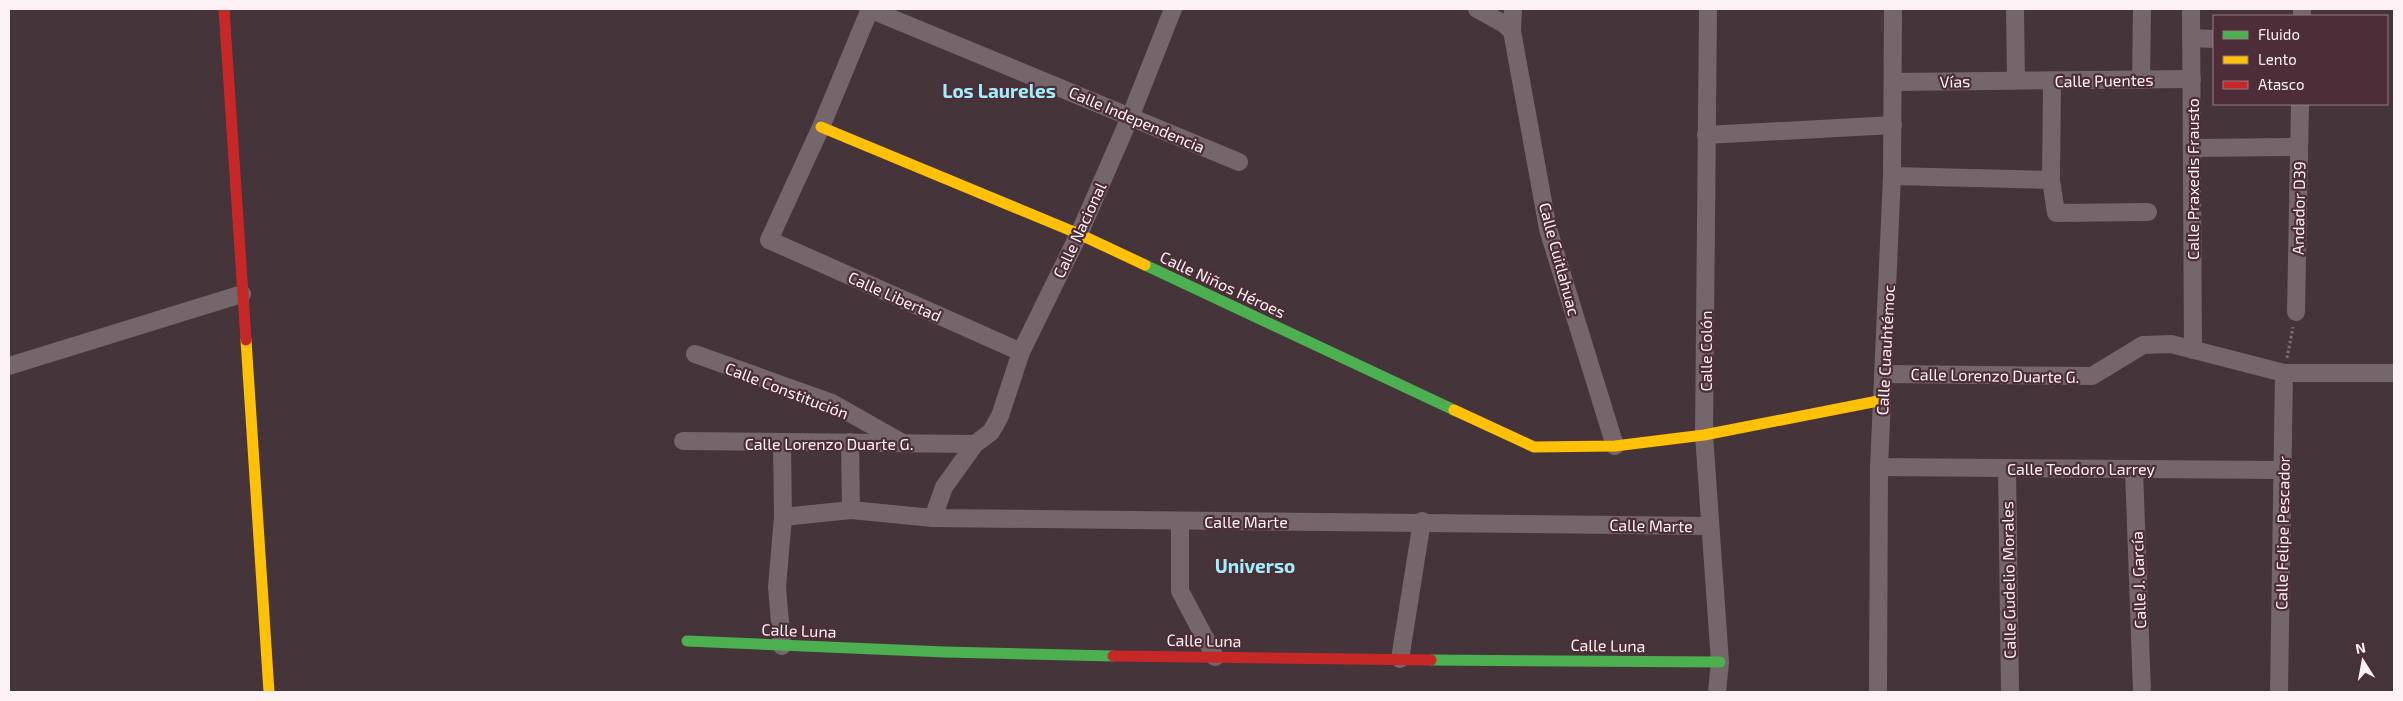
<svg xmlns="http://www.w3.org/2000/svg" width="2403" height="701" viewBox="0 0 2403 701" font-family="'Exo 2',sans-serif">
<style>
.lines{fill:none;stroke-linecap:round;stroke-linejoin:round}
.path{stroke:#7c7075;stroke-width:3;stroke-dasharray:2.5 2.5;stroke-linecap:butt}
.street{stroke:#74666a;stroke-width:18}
.fast{stroke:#4caf50;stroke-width:11}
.slow{stroke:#ffc107;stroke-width:11}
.jam{stroke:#c62828;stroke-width:11}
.labels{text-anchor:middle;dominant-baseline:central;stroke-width:4.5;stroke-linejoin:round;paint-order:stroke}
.street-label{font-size:16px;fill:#fef1f5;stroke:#4c2d38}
.quarter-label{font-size:19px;font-weight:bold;fill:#9ff0fb;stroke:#4c2d38}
</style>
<rect width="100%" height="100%" fill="#45343a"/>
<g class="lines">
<polyline class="path" points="2287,358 2293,327"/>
<g class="street">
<polyline points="869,9 1239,162"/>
<polyline points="870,9 821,127 769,240 1021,352"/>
<polyline points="1477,9 1504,24 1512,31"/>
<polyline points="1513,9 1512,31 1548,229 1615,446"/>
<polyline points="1708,9 1704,435 1720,662 1717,692"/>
<polyline points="2015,9 2016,80"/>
<polyline points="2191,9 2193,350"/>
<polyline points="2302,16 2302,9"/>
<polyline points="2191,38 2214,39"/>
<polyline points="2141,80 2142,9"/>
<polyline points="1894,82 2192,79"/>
<polyline points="1706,135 1893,125"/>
<polyline points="2192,148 2299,147"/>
<polyline points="1892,176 2051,180 2056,213 2148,212"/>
<polyline points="2051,180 2052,81"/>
<polyline points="2296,312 2300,104"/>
<polyline points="695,354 832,403 901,442"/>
<polyline points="9,366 242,294"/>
<polyline points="1884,374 2092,376 2143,345 2171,344 2284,373 2394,373"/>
<polyline points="683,441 975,444"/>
<polyline points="850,442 851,510"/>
<polyline points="782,443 783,517 777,587 782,646"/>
<polyline points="1879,467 2283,470"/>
<polyline points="2007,468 2010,692"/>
<polyline points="2134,469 2142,692"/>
<polyline points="783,517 851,510 933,518 1710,526"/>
<polyline points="933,518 944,487 975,444 991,432 1000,416 1021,352 1079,234 1131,115 1173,9"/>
<polyline points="1180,521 1180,591 1215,657"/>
<polyline points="1400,659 1422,521"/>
<polyline points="1878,692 1879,467 1892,176 1893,9"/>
<polyline points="2279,692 2284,373"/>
</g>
<g class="fast">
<polyline points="1145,265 1454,410"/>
<polyline points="687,641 945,652 1113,656"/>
<polyline points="1431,660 1720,662"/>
</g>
<g class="slow">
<polyline points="821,127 1079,234 1145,265"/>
<polyline points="246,340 269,692"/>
<polyline points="1454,410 1534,447 1615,446 1704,435 1883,400"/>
</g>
<g class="jam">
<polyline points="224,9 246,340"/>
<polyline points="1113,656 1431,660"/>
</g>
</g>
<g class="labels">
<g class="street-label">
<text transform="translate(2104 80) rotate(-1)">Calle Puentes</text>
<text transform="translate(1955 81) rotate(-1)">Vías</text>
<text transform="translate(1137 119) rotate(23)">Calle Independencia</text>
<text transform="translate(2192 179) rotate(-90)">Calle Praxedis Frausto</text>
<text transform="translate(2298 208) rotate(-89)">Andador D39</text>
<text transform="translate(1079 230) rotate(-65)">Calle Nacional</text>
<text transform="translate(1560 259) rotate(75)">Calle Cuitlahuac</text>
<text transform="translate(1223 284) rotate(25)">Calle Niños Héroes</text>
<text transform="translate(895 296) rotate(24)">Calle Libertad</text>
<text transform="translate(1885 350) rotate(-87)">Calle Cuauhtémoc</text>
<text transform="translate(1705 351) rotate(-90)">Calle Colón</text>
<text transform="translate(1995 375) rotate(1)">Calle Lorenzo Duarte G.</text>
<text transform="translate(787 390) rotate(21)">Calle Constitución</text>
<text x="829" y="443">Calle Lorenzo Duarte G.</text>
<text x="2081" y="468">Calle Teodoro Larrey</text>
<text x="1246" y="521">Calle Marte</text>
<text transform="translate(1651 525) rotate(1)">Calle Marte</text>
<text transform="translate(2282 533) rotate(-89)">Calle Felipe Pescador</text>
<text transform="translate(2008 580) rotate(-91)">Calle Gudelio Morales</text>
<text transform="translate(2138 580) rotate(-92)">Calle J. García</text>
<text transform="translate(799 630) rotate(2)">Calle Luna</text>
<text transform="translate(1204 640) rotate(1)">Calle Luna</text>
<text transform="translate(1608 645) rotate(1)">Calle Luna</text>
</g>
<g class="quarter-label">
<text x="999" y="90">Los Laureles</text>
<text x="1255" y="565">Universo</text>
</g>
</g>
<rect width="2403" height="701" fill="none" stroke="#fef1f5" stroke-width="20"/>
<rect x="2213" y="15" width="175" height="90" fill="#4c2d38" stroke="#937b84"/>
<rect x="2223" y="31" width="25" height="8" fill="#4caf50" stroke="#937b84"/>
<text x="2258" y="40" font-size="15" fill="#fef1f5">Fluido</text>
<rect x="2223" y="56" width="25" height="8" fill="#ffc107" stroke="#937b84"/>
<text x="2258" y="65" font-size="15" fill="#fef1f5">Lento</text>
<rect x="2223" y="81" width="25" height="8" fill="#c62828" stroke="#937b84"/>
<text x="2258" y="90" font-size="15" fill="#fef1f5">Atasco</text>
<g transform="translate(2363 661) rotate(349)" stroke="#4c2d38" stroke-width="4" paint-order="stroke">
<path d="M0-4L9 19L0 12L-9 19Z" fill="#fef1f5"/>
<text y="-8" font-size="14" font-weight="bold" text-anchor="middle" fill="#fef1f5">N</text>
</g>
</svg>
